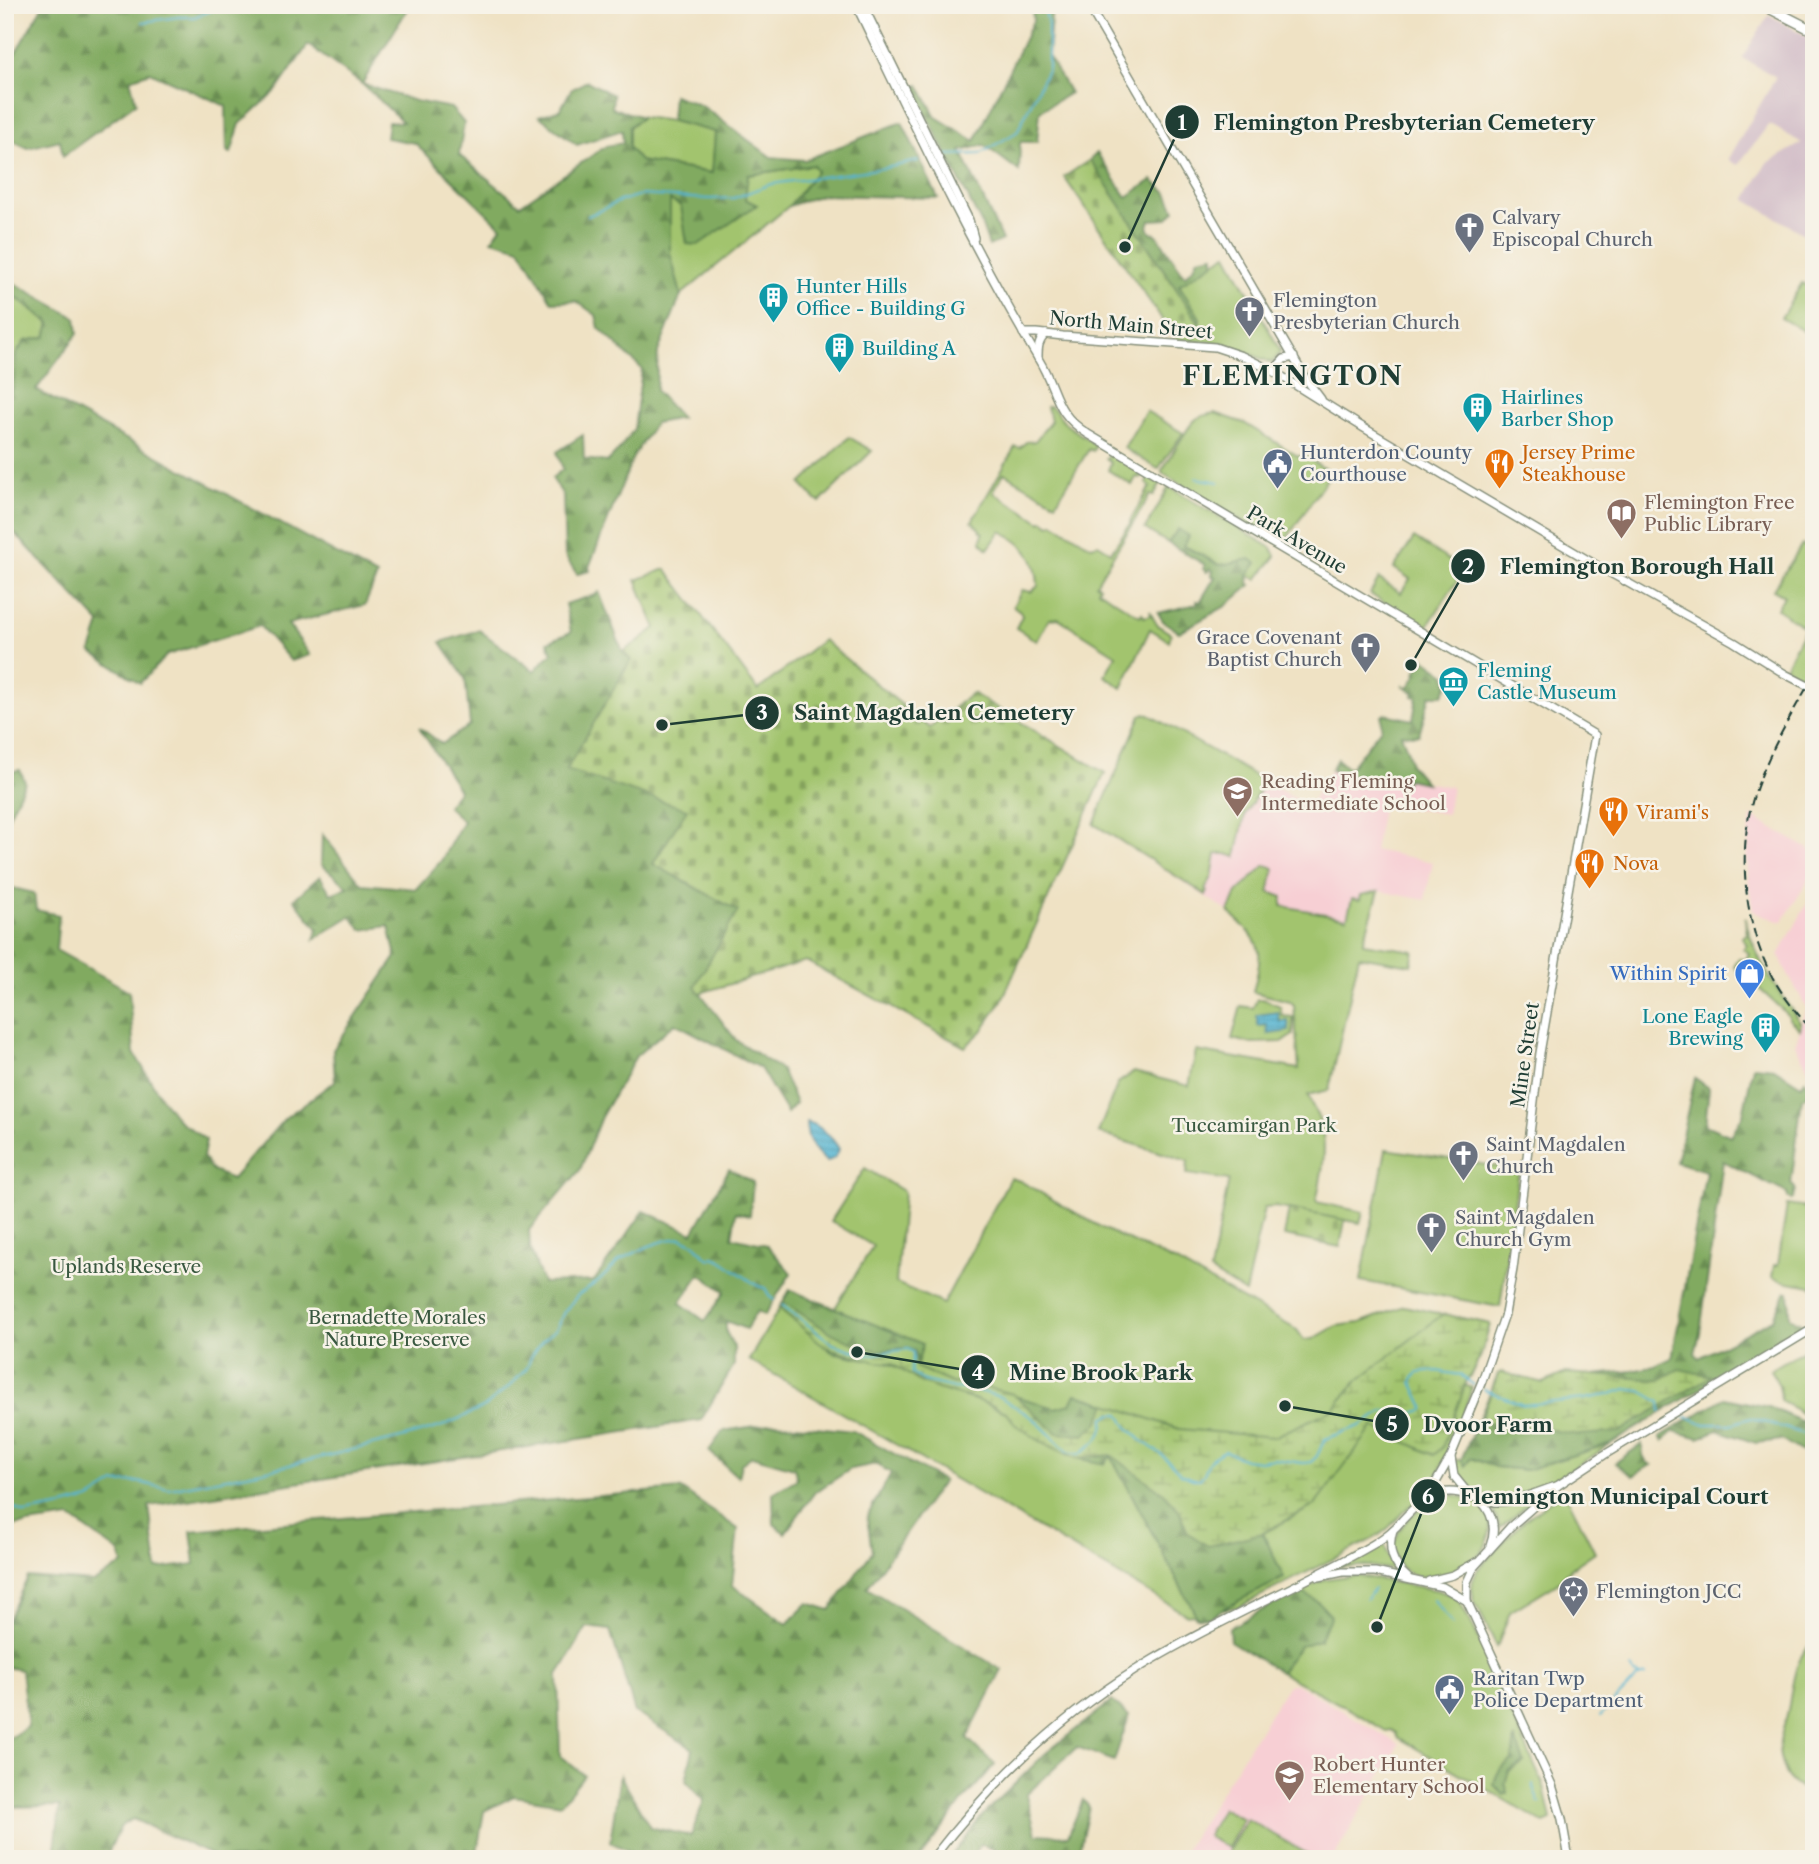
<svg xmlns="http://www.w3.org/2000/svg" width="1819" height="1864" viewBox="0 0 1819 1864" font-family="'Libre Caslon Text',serif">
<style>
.built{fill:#f7cfd4}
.industrial{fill:#d2bdc8}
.green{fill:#a2c46e;stroke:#608051;stroke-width:2}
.forest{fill:url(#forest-firs);stroke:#50744a;stroke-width:2;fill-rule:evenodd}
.wetland{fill:url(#wetland-marsh);stroke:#608051;stroke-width:2}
.cemetery{fill:url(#cemetery-stones);stroke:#608051;stroke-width:2}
.water{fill:url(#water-rules);stroke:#397882;stroke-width:2}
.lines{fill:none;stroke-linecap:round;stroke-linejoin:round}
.stream{stroke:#53b4d1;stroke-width:2}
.secondary-casing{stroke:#87907c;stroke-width:10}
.highway-casing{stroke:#87907c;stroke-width:12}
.secondary{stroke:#fff;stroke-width:7}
.highway{stroke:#fff;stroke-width:9}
.rail{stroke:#1f3d34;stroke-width:2;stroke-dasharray:10 5;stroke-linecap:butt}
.labels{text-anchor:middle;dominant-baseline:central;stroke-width:5;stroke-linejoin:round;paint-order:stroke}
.worship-label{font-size:19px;fill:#5b616d;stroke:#f7f3e8;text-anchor:start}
.culture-label{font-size:19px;fill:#0d838f;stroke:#f7f3e8;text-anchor:start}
.street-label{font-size:19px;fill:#1f3d34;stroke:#f7f3e8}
.service-label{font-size:19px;fill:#4e5e75;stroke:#f7f3e8;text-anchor:start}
.food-label{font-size:19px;fill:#c56008;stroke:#f7f3e8;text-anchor:start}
.education-label{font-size:19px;fill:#785e54;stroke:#f7f3e8;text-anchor:start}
.shop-label{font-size:19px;fill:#366cbe;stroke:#f7f3e8;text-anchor:end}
.park-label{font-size:19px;fill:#395840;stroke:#f7f3e8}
.district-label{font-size:26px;font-weight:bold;letter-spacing:2px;fill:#1f3d34;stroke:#f7f3e8}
.leader{fill:none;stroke:#1f3d34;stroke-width:2.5}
.callout-dot{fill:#1f3d34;stroke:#f7f3e8;stroke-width:2.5}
.mark-label{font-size:21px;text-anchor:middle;font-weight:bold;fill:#fff}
.callout-label{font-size:21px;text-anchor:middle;font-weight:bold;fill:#1f3d34;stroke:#f7f3e8;stroke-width:5;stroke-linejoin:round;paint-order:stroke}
</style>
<defs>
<pattern id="forest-firs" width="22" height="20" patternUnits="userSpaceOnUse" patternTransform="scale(1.75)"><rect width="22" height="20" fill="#81aa61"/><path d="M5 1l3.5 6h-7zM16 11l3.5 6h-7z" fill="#698c51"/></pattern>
<pattern id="wetland-marsh" width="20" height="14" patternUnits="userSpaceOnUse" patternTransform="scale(1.75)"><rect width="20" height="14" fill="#a2c46e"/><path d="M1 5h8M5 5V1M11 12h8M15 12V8" fill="none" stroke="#83a05b"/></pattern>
<pattern id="cemetery-stones" width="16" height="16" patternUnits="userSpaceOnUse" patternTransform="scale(1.75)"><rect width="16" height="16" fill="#a2c46e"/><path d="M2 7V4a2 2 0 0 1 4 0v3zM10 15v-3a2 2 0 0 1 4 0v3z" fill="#83a05b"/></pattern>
<pattern id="water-rules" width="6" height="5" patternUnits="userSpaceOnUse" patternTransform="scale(1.75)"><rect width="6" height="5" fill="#53b4d1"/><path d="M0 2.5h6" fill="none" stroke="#4494aa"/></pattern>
</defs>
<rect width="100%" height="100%" fill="#f7f3e8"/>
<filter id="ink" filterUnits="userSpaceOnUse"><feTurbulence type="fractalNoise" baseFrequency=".0143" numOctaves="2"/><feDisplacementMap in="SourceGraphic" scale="14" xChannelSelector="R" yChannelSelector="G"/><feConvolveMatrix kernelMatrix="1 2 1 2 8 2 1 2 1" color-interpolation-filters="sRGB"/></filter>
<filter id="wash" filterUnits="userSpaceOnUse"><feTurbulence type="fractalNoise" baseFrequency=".00686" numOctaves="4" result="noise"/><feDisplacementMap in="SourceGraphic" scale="28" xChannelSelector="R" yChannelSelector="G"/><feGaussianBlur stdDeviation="1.57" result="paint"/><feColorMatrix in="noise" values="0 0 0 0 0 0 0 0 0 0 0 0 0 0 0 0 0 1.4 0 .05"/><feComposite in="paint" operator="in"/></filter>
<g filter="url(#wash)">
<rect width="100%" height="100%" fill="#efe2c4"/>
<g class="built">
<polygon points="1146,713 1308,806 1326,779 1333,765 1452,787 1447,814 1383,804 1374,850 1433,862 1425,900 1379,891 1372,891 1361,895 1360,900 1347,918 1282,906 1278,894 1269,892 1237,893 1229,912 1094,824 1141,715"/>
<polygon points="1751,816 1814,852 1814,871 1783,921 1778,921 1753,911 1749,887 1747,859"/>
<polygon points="1809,900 1814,903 1814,1079 1795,1045 1807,1008 1789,977 1779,955"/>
<polygon points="1296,1684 1399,1744 1333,1859 1179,1859 1287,1686"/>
</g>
<polygon class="industrial" points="1769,15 1814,40 1814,240 1746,200 1766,164 1802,143 1769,124 1738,165 1728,160 1776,77 1742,58"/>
<g class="green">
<polygon points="642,117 671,121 716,132 712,173 639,161 629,148 629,127"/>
<polygon points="813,165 817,171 789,206 681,295 670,253 670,199 748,175"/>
<polygon points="1227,254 1281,352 1272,363 1223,343 1192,341 1200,322 1179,285"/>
<polygon points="1802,283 1814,290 1814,317 1805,332 1781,318"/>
<polygon points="5,289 50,323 46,337 25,341 16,354 13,388 5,398"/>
<path d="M1050,406L1054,409L1067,425L1096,445L1093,451L1089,449L1056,503L1004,473L993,492L1041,522L1043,520L1050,525L1053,523L1091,546L1098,544L1111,552L1131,522L1130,521L1150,487L1146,483L1150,476L1161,483L1154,496L1150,495L1096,584L1100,586L1098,590L1140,616L1142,613L1144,617L1150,615V611L1156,624L1171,634L1169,641L1150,629L1122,688L1105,676L1116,655L1058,618L1049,619L1037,641L1016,628L1022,616L1020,611L1013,606L1022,590L1031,592L1038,586C1037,557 1026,545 1001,531L988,549L981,542L983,533L972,521L1015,447L1020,448L1026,442L1035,441L1051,421L1047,407Z"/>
<polygon points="1146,411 1183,433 1158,469 1124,448"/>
<path d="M1215,413L1244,423L1298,456H1305L1331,473L1285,541L1280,543L1162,473V470C1171,458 1188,423 1198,418C1203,415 1210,414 1215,413Z"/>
<polygon points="849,437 872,451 820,502 816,500 801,484"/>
<polygon points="1110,453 1143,473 1141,478 1136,477 1132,485 1108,470 1111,463 1106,459"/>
<polygon points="1169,487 1272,548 1276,556 1257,579 1220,565 1184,546 1168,543 1145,529"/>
<polygon points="1414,538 1464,570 1427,627 1424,628 1370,594 1379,579 1401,593 1410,579 1394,568"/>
<polygon points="1802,545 1814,552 1814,665 1806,679 1785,667 1805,628 1777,609 1784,596 1773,590"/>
<polygon points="1146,713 1261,779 1263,785 1245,814 1236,857 1227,854 1216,854 1212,877 1205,890 1207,892 1206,895 1094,824 1141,715"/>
<path d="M1265,865L1272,867L1274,870L1269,892L1283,897L1282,906L1347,918L1352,899L1360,900L1361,895L1379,891L1363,943L1414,951L1411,965L1359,956L1329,1090L1308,1095C1311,1105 1318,1115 1321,1125C1328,1151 1321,1177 1316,1202L1363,1212L1360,1223L1276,1207L1264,1208L1245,1293L1210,1271L1229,1180L1187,1174L1188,1161L1098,1133L1118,1083L1134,1072L1189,1086L1196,1051L1299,1069L1294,1005L1290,1001L1253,992C1256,979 1262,960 1258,947C1253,933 1239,922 1229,912L1237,893Z"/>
<path d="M1745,918C1757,964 1775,986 1801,1024L1800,1029L1789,1019V1016L1754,984L1752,985L1740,974L1734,966L1739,958L1746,960L1749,953L1743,949L1747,945L1742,937L1747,934Z"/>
<polygon points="1257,999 1263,999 1280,1006 1282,1016 1293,1017 1293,1035 1282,1042 1250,1043 1232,1039 1241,1006 1253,1008"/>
<polygon points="1386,1149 1519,1170 1500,1307 1361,1281"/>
<polygon points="865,1168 904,1192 896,1283 943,1304 1010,1178 1020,1181 1106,1230 1174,1261 1297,1330 1304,1340 1313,1339 1336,1326 1360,1323 1404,1306 1490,1324 1481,1355 1465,1385 1472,1388 1458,1429 1439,1472 1431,1486 1386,1530 1375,1538 1238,1607 1197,1613 1197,1617 1192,1614 1187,1615 883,1437 749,1360 790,1290 835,1308 873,1246 831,1221"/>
<path d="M1787,1205L1814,1209V1287C1800,1282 1784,1284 1772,1277L1774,1265H1778Z"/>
<path d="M1814,1344V1422L1794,1408L1780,1401C1782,1388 1777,1381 1770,1370Z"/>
<path d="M1612,1443C1578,1465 1509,1518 1468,1488C1459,1481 1454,1471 1456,1460H1461L1465,1465L1471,1458L1495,1467L1526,1470Z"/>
<polygon points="1562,1492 1566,1494 1595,1552 1572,1568 1557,1583 1510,1612 1497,1647 1474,1600 1471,1585 1477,1570 1521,1523"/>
<path d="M1456,1495C1465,1498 1474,1500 1481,1506C1497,1520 1490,1547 1475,1559C1459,1570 1427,1583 1409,1573C1372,1552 1410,1509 1435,1499C1442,1496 1449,1495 1456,1495Z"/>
<polygon points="1535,1498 1535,1499 1500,1528 1492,1507 1507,1506"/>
<polygon points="1384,1544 1394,1570 1369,1566 1338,1567"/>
<polygon points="1355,1575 1436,1590 1455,1596 1463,1608 1475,1630 1502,1690 1500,1694 1503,1702 1507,1705 1544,1786 1551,1820 1544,1823 1537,1819 1397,1737 1396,1733 1391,1730 1386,1731 1349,1709 1280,1672 1299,1590 1326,1579"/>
<path d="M1814,1641V1796C1804,1791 1790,1783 1785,1773C1773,1747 1783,1734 1788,1710C1793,1685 1793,1658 1814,1641Z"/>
<polygon points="1222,1808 1243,1819 1228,1848 1207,1836"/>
<polygon points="1247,1819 1309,1855 1307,1859 1224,1859"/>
</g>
<g class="forest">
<polygon points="43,5 410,5 362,84 415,101 451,108 464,123 459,155 520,205 606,146 623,143 622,130 577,145 539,116 560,110 571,90 587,81 613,95 612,108 642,117 629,127 629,148 640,161 712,173 715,132 671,121 673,95 702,106 771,157 805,160 902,122 938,198 822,195 789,206 817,171 813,165 748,175 745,199 757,205 698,245 687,244 681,206 670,200 670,253 681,295 658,352 656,391 681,418 655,423 634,455 589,567 590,571 577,574 565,556 563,495 552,478 563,469 557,452 583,435 584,459 607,462 618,451 634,429 642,369 599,328 596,315 576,301 552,302 520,248 492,240 501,227 415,143 386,138 388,122 403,122 362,84 308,45 276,91 240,124 231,153 227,152 226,106 150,72 130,79 136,103 63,156 60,140 28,148 5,137 5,71"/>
<polygon points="1032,5 1052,5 1048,56 1070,93 1040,111 1037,142 1020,142 1019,171 984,145 961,151 1002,240 989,246 981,223 913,88 919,85 936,117 975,141 1033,21"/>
<polygon points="1097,153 1127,197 1152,180 1167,193 1175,210 1167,219 1150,220 1148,226 1150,232 1156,234 1185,276 1194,267 1198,258 1214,255 1214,263 1179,285 1200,318 1199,323 1090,160"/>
<polygon points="5,278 76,318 78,333 36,390 377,576 365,605 288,624 310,655 291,661 260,626 167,655 140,683 91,652 100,623 5,523 5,398 13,388 16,354 25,341 46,337 50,323 5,289"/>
<polygon points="1178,529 1189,536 1184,546 1220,565 1250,559 1257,563 1248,575 1249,583 1251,585 1226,606 1179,632 1163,621 1158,613 1197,604 1197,601 1200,602 1215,577 1211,575 1213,571 1210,568 1207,572 1203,569 1205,565 1168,543"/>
<path d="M599,592L623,652L631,660L688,809L653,864L739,911L695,986L736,1040L781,1070L796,1103L787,1113L760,1068L675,1023L636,1056L601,1117L580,1170L529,1230L530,1248L543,1283L594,1281L644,1211L693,1233L729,1169L753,1182L750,1215L736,1212L732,1237L767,1245L791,1273L765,1315L757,1311L746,1329L726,1321V1332L734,1347V1365L701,1420L149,1506L157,1569L195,1564L191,1531L681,1489L738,1529L732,1585L787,1624L808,1603L830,1610L872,1552L867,1517L891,1473L876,1464L851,1469L815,1492L785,1533L774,1524L773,1493L797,1479L794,1468L752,1456L741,1464L738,1477L709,1451L723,1431L776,1423L853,1431L943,1481L867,1588L1002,1670L967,1738L995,1765L965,1798L919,1859H646L610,1842L620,1775L650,1827L691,1836L704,1800L686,1781L693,1749L635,1712L610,1630L587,1627L558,1675L560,1756L584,1775L561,1804L514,1796L484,1811L477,1852L466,1849L463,1859H220L133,1819L121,1826L105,1859H59L55,1849L60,1806L5,1807V1741L28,1726L21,1670L5,1667V1625L28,1577L94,1582L123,1564L120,1553L71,1518L5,1527V886L34,893L36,910L59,915L56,950L129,991L134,1053L160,1096L178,1120L206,1140L203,1157L212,1171L232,1179L285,1118L335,1081L333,1050L396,957L389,926L362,930L351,916L314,939L318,929L294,899L320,876L331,894L348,887L321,864L322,834L362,884L416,889L441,861L463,821L447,806L459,790L419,727L442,744L470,725L465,678L441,642L479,630L534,671L552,653L548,642L571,632L565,604L595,595ZM700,1274L725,1292L705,1321L680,1303Z"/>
<polygon points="1425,659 1446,674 1448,685 1443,695 1430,695 1419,735 1401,734 1408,752 1411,765 1426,783 1407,779 1406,782 1395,781 1392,784 1340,773 1331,770 1337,759 1347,767 1351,767 1381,728 1382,716 1385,714 1413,720 1417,697 1413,696 1414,693 1403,685 1408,688 1418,673 1416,672"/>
<polygon points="20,770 25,782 5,824 5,773"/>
<path d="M1753,1066L1774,1068L1801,1085L1805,1080C1810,1087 1811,1090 1807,1097L1802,1098L1791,1184L1795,1188L1793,1199L1791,1200L1788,1197L1787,1193L1723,1161L1700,1333L1695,1353L1699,1358L1773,1319L1786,1292H1789L1790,1317L1804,1325L1612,1443L1526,1470L1495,1467L1471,1458L1465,1466L1461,1460L1498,1374L1543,1383L1562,1375H1593L1633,1371L1655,1366L1672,1358L1706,1171L1676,1162L1695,1078L1709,1088L1705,1125L1731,1136L1743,1115Z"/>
<polygon points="790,1290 923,1344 916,1367 951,1383 988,1388 1055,1408 1071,1404 1076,1394 1107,1404 1111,1455 1315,1505 1263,1533 1284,1578 1226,1607 1209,1618 1197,1617 1111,1456 1105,1464 1076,1458 1043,1442 1006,1412 979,1401 948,1392 890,1364 832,1352 779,1308"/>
<polygon points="1724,1398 1769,1407 1814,1427 1814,1459 1782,1440 1756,1443 1717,1430 1699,1438 1675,1431 1663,1441 1660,1437"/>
<path d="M1642,1444C1642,1452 1642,1461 1651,1465L1633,1476L1615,1463Z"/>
<polygon points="1299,1590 1318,1602 1331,1616 1319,1640 1300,1646 1280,1672 1230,1641 1229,1628"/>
<polygon points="1112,1701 1129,1716 1114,1761 1077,1747 1026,1795 1036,1834 1068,1836 1083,1800 1089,1807 1078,1854 1088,1859 1020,1859 980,1844 971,1859 949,1859 983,1815 1046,1753"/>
<path d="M1515,1738L1524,1762L1509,1772L1505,1783L1508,1793L1504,1795L1494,1785C1496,1772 1501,1768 1512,1761Z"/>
</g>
<g class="wetland">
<path d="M784,1302C813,1321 842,1344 877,1350C892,1353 897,1344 915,1351L916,1367L951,1383L988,1388L1013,1394L1057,1433L1084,1435L1098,1423L1107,1404L1179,1429L1274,1437L1334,1409L1356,1382L1443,1314L1490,1324L1481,1355L1466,1383L1442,1448L1434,1455L1373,1427L1315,1505L1263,1533L1208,1546L1188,1533L1179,1510L1165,1494L1111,1455L1076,1458L1042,1442L1016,1425L1006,1412L995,1407L971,1398L938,1389L920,1382L891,1363L877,1362L825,1347L780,1308Z"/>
<polygon points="1679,1369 1711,1376 1619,1432 1579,1435 1540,1428 1480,1421 1498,1374 1501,1372 1543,1383 1566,1373 1659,1380"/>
</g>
<g class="cemetery">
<polygon points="1090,160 1199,323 1192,341 1175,338 1064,177"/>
<polygon points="666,569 758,690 823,640 930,728 972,693 1105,773 1001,1002 982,1031 965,1047 806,961 700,993 695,986 738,911 653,864 687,809 566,770 631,660 623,652 656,628 636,580"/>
<polygon points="1289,1209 1345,1220 1340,1247 1284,1236"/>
</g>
<g class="water">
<polygon points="1278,1012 1280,1022 1288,1021 1289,1031 1268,1034 1267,1025 1258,1026 1257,1015"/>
<path d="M806,1122C820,1125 832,1137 839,1149C837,1157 833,1159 827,1162C813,1151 806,1139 806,1122Z"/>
</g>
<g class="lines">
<g class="stream">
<polyline points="143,22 178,17 194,17 226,5"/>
<polyline points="945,155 980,154 1017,132 1048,68 1048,25 1044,5"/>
<polyline points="588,216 620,201 640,195 709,199 734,198 771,184 885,168 918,161"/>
<polyline points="1196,478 1219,482"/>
<path d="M782,1305L833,1344L867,1355L908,1349L913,1352C914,1360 910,1366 912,1374L924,1381L954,1388L976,1390L1000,1397L1033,1418L1068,1452L1080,1454C1094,1443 1105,1437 1104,1418L1112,1414H1120L1128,1428L1141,1440L1161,1454L1181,1474L1193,1479H1200C1213,1465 1200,1462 1225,1451L1245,1459L1260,1461L1274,1459L1303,1463L1311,1462L1317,1456L1325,1439L1360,1426L1384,1411C1397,1412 1411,1415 1424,1410V1407L1412,1382L1414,1377L1418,1373L1437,1371L1460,1375L1474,1385"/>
<polyline points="1483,1389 1523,1405 1585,1399 1607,1395 1626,1389 1641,1391 1660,1402 1661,1412"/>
<polyline points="1681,1416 1690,1418 1705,1424 1731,1424 1751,1418 1808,1435 1814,1439"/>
<polyline points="5,1504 25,1513 63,1506 90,1499 115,1483 138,1482 169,1489 273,1469 401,1438 440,1427 483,1408 510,1386 527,1368 531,1357 542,1341 555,1330 564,1312 578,1295 599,1281 620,1260 649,1246 667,1240 681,1238 695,1244 705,1256 710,1259 713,1257 719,1259 758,1286 765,1288 770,1297 774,1300"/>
<polyline points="1366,1600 1374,1589"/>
<polyline points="1434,1600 1453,1625"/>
<polyline points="1631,1668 1634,1674 1640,1676"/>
<polyline points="1600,1703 1610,1704"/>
<polyline points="1600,1716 1638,1677 1646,1675"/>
<polyline points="1533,1784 1533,1787 1539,1803 1541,1803"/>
</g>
</g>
</g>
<g filter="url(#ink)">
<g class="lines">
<defs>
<g id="secondary">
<path d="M856,5C914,125 971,246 1039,360C1058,391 1053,412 1088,434L1595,735L1540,1053L1513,1269L1505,1314L1482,1381L1451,1456L1427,1498"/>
<polyline points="863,5 969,220 974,238"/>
<polyline points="1088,5 1289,350 1306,379 1321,399"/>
<polyline points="1023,333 1036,333 1063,336 1215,347 1242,356 1273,371 1364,428 1603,569 1734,642 1785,674 1814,689"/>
<path d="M1038,358C1038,348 1038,341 1046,334"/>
<polyline points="1273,371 1284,359 1294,357"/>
<polyline points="1451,1457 1454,1476 1467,1492"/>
<path d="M1480,1500C1493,1513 1497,1528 1490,1546"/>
<path d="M1393,1530C1387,1549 1392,1564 1408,1578"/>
<polyline points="1319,1577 1343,1572 1375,1572 1443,1587 1467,1601"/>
<polyline points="1429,1581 1453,1575 1476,1562"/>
<path d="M932,1859C995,1778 1064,1712 1152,1660C1221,1619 1296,1588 1365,1549C1376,1543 1387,1536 1396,1527C1406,1516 1418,1502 1432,1496C1461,1484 1473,1503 1500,1502C1520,1501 1538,1491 1557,1486"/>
<polyline points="1569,1859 1562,1819 1552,1785 1467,1601 1467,1582 1474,1567 1510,1527 1557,1486 1604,1455 1814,1328"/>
</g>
<polyline id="highway" points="1763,5 1814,31"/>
</defs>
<use href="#secondary" class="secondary-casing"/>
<use href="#highway" class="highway-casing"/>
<use href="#secondary" class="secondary"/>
<use href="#highway" class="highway"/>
<path class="rail" d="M1814,675C1794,710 1772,746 1758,784C1737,838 1742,910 1765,962C1776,988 1795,1012 1814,1032"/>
</g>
</g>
<defs>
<symbol id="church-pin" viewBox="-11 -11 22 30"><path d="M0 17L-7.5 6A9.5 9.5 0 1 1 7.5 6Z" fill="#6b7280" stroke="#f7f3e8"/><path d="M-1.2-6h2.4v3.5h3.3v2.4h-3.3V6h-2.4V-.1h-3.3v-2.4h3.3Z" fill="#fff"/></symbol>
<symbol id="building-pin" viewBox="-11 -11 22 30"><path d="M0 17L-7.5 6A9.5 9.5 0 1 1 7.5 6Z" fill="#0f9aa8" stroke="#f7f3e8"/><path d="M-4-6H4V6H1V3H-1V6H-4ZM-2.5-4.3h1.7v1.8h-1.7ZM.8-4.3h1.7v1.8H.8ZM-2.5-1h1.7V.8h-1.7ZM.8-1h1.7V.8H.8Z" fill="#fff"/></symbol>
<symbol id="civic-pin" viewBox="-11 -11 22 30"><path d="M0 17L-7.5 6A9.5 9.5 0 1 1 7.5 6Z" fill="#5c6f8a" stroke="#f7f3e8"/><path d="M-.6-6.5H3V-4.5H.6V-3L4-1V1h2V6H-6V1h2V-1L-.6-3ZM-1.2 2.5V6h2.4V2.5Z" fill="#fff"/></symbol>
<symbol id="restaurant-pin" viewBox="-11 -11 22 30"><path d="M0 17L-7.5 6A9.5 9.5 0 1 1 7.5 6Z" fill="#e8710a" stroke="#f7f3e8"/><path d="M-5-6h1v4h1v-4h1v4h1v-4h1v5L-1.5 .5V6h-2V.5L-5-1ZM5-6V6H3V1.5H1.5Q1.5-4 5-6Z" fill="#fff"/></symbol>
<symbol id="library-pin" viewBox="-11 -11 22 30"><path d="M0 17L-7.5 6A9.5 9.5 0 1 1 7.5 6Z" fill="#8d6e63" stroke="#f7f3e8"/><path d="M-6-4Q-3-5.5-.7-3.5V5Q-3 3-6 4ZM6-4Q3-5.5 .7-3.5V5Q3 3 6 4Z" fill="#fff"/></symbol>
<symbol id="museum-pin" viewBox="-11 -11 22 30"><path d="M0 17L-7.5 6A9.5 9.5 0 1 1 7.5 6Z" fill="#0f9aa8" stroke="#f7f3e8"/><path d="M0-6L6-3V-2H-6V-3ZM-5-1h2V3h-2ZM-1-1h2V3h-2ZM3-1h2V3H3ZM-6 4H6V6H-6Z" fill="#fff"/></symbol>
<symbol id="school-pin" viewBox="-11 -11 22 30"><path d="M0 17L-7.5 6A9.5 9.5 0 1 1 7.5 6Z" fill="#8d6e63" stroke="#f7f3e8"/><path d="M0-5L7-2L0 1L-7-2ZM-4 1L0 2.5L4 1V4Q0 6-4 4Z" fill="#fff"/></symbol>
<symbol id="shop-pin" viewBox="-11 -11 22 30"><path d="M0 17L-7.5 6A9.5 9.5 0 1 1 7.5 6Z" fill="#3f7fe0" stroke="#f7f3e8"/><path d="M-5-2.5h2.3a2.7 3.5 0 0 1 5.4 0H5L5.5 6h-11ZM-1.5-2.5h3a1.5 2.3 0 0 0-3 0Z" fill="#fff"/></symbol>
<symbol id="synagogue-pin" viewBox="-11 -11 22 30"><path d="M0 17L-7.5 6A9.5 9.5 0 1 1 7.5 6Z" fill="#6b7280" stroke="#f7f3e8"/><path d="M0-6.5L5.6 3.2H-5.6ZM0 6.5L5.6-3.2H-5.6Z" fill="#fff"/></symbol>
</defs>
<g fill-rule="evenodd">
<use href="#church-pin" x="1452" y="210" width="35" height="47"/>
<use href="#building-pin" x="756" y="280" width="35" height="47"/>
<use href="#church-pin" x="1232" y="294" width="35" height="47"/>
<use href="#building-pin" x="822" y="330" width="35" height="47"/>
<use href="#building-pin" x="1460" y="390" width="35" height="47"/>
<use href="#civic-pin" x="1260" y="446" width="35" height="47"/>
<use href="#restaurant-pin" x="1482" y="446" width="35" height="47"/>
<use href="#library-pin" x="1604" y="496" width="35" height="47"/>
<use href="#church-pin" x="1348" y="630" width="35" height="47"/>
<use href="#museum-pin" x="1436" y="664" width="35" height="47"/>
<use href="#school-pin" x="1220" y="774" width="35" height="47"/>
<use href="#restaurant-pin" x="1596" y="794" width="35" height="47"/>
<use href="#restaurant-pin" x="1572" y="846" width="35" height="47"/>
<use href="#shop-pin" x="1732" y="956" width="35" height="47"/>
<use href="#building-pin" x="1748" y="1010" width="35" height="47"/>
<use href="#church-pin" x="1446" y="1138" width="35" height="47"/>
<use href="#church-pin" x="1414" y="1210" width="35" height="47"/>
<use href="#synagogue-pin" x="1556" y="1574" width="35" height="47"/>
<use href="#civic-pin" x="1432" y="1672" width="35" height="47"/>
<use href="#school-pin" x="1272" y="1758" width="35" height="47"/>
</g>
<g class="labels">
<g class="worship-label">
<text x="1492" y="217">Calvary<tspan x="1492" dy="22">Episcopal Church</tspan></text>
<text x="1273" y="300">Flemington<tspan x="1273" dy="22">Presbyterian Church</tspan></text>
<text x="1342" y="637" text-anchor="end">Grace Covenant<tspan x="1342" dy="22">Baptist Church</tspan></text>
<text x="1486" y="1144">Saint Magdalen<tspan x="1486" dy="22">Church</tspan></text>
<text x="1455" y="1217">Saint Magdalen<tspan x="1455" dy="22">Church Gym</tspan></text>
<text x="1596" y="1591">Flemington JCC</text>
</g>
<g class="culture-label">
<text x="796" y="286">Hunter Hills<tspan x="796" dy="22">Office - Building G</tspan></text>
<text x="862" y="348">Building A</text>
<text x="1501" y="397">Hairlines<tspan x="1501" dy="22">Barber Shop</tspan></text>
<text x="1477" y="670">Fleming<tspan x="1477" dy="22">Castle Museum</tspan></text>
<text x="1743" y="1016" text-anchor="end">Lone Eagle<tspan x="1743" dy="22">Brewing</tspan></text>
</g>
<g class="street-label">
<text transform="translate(1131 325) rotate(5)">North Main Street</text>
<text transform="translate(1297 540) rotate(31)">Park Avenue</text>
<text transform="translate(1525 1055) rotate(-82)">Mine Street</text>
</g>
<g class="service-label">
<text x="1300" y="452">Hunterdon County<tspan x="1300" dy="22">Courthouse</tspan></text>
<text x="1473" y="1678">Raritan Twp<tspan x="1473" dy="22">Police Department</tspan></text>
</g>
<g class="food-label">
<text x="1522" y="452">Jersey Prime<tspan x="1522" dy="22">Steakhouse</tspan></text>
<text x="1636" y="812">Virami's</text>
<text x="1613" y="863">Nova</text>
</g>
<g class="education-label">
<text x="1644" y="502">Flemington Free<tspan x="1644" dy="22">Public Library</tspan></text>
<text x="1261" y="781">Reading Fleming<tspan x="1261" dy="22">Intermediate School</tspan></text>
<text x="1313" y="1764">Robert Hunter<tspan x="1313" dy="22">Elementary School</tspan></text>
</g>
<g class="shop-label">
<text x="1727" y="973">Within Spirit</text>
</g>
<g class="park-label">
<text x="1254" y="1125">Tuccamirgan Park</text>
<text x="126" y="1266">Uplands Reserve</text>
<text x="397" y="1317">Bernadette Morales<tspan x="397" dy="22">Nature Preserve</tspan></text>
</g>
<g class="district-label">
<text x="1293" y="376">FLEMINGTON</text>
</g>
</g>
<path class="leader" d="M1125 247L1182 122M1411 665L1468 566M662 725L762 713M857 1352L978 1372M1285 1406L1392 1424M1377 1627L1428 1496"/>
<g class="callout-dot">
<circle cx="1125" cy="247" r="7"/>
<circle cx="1411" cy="665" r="7"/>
<circle cx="662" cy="725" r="7"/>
<circle cx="857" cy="1352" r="7"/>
<circle cx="1285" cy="1406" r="7"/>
<circle cx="1377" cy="1627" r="7"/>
<circle cx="1182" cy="122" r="18"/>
<circle cx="1468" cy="566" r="18"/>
<circle cx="762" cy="713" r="18"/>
<circle cx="978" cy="1372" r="18"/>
<circle cx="1392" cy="1424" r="18"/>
<circle cx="1428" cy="1496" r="18"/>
</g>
<g class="mark-label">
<text x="1182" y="130">1</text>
<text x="1468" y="574">2</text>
<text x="762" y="720">3</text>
<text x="978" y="1380">4</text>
<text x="1392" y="1432">5</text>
<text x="1428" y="1504">6</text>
</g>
<g class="callout-label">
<text x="1404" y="130">Flemington Presbyterian Cemetery</text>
<text x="1637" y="574">Flemington Borough Hall</text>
<text x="934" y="720">Saint Magdalen Cemetery</text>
<text x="1101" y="1380">Mine Brook Park</text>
<text x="1488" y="1432">Dvoor Farm</text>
<text x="1614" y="1504">Flemington Municipal Court</text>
</g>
<rect width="1819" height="1864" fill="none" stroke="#f7f3e8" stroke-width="28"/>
</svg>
